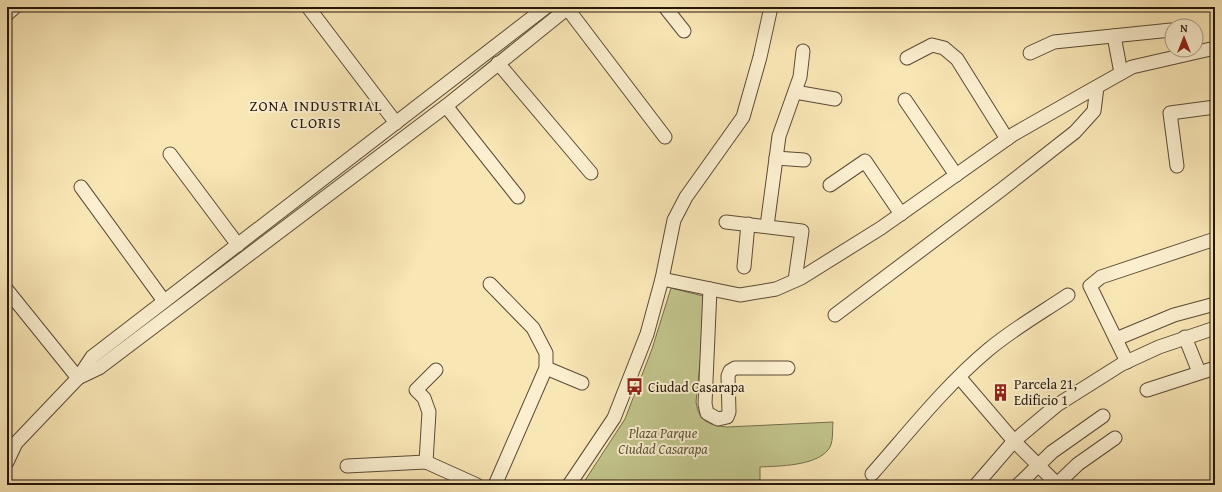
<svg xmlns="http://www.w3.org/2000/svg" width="1222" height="492" viewBox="0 0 1222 492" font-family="'Gentium Book Plus',serif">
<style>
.green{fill:#c1c48b;stroke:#746d4b}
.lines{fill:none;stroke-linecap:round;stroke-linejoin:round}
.minor-casing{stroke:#5b4a36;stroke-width:15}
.minor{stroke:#fbefcf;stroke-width:13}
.labels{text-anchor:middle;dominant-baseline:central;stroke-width:4;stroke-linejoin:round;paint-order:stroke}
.poi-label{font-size:14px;fill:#26160b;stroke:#fbefcf;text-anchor:start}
.park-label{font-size:14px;font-style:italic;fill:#5c5338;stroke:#fbefcf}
.neighbourhood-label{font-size:15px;letter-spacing:1px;fill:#26160b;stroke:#fbefcf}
</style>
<rect width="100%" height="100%" fill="#f9e6b5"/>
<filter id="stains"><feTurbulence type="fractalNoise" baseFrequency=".005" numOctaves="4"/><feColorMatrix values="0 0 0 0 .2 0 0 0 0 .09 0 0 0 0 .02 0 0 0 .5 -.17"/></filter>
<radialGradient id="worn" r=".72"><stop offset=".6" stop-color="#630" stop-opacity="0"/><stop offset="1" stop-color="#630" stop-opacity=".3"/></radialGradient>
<path class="green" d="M671,288L707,297L696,402C699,422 709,425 727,427L833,422C832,431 834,443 828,450C815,466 779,466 760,467V485H582L625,419L652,349Z"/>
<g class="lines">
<defs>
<g id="minor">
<polyline points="308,7 396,123"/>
<polyline points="665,7 684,31"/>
<polyline points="567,8 665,137"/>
<polyline points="7,14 15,7"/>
<polyline points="1114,36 1121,73"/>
<polyline points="1030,53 1054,42 1171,30"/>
<polyline points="907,58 932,45 944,48 957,59 1007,139"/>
<polyline points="498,63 591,173"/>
<polyline points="795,92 835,99"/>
<polyline points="905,100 956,175"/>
<polyline points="446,106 518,197"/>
<polyline points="170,154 238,245"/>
<polyline points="776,158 804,160"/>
<polyline points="1177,166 1170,113 1215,107"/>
<polyline points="830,185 865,161 901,214"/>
<polyline points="81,187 164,301"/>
<polyline points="726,222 802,231 795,280"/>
<polyline points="767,226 779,136 800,77 803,51"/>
<polyline points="744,267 748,224"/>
<polyline points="662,279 740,295 776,289 801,278 881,228 1014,134 1084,94 1132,67 1215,48"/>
<polyline points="490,284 533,328 546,353 546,368 495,485"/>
<polyline points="710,289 705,404 707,413 718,419 727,417 729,412 728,376 730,371 735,368 788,368"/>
<polyline points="7,290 78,378"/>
<polyline points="835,315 1001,190 1075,132 1094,111 1097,87"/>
<polyline points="1185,337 1199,372"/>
<polyline points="1116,339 1174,315 1215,304"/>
<polyline points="1127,362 1090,286 1101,277 1212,240"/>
<polyline points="546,368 582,383"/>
<polyline points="78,378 99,368 446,106 569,7"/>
<polyline points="960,378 1014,441 1057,484"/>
<polyline points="1147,390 1215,368"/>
<polyline points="7,462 16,443 78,378 92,357 546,7"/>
<polyline points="426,462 429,412 424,398 416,390 436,370"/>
<polyline points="347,466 426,462 477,485"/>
<path d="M872,474C909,432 945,386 988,350C1013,329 1041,313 1068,295"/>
<polyline points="569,485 614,418 647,334 662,279 674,220 686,197 743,117 760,57 771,7"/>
<polyline points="976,485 1014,441 1057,405 1122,364 1159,347 1215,328"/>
<polyline points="1018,485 1052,452 1103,416"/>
<polyline points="1056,485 1078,464 1115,438"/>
</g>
</defs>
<use href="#minor" class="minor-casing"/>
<use href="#minor" class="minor"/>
</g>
<defs>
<symbol id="bus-bare" viewBox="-9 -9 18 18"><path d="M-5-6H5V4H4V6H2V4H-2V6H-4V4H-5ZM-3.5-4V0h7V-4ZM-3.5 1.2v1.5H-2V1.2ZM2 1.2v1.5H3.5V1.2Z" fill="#8f2418" stroke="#fbefcf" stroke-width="2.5" paint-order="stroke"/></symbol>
<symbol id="building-bare" viewBox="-9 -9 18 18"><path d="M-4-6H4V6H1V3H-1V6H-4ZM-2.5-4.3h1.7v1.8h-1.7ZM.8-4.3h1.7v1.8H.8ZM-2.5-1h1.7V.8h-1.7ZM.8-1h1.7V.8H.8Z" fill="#8f2418" stroke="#fbefcf" stroke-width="2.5" paint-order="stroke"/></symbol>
</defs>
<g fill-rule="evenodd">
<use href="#bus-bare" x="622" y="374" width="25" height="25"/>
<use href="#building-bare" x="988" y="380" width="25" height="25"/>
</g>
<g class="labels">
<g class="poi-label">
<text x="1014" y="384">Parcela 21,<tspan x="1014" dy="16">Edificio 1</tspan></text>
<text x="648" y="387">Ciudad Casarapa</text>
</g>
<g class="park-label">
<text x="663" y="433">Plaza Parque<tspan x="663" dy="16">Ciudad Casarapa</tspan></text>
</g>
<g class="neighbourhood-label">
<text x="316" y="105">ZONA INDUSTRIAL<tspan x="316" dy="17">CLORIS</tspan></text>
</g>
</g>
<rect width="1222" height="492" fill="none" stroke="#f9e6b5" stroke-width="24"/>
<rect x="8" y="8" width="1206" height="476" fill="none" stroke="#26160b" stroke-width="2"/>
<rect x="12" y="12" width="1198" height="468" fill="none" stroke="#26160b"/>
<g transform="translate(1184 38)"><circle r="19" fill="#fbefcf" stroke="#a69881"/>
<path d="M0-3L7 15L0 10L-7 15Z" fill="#8f2418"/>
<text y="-6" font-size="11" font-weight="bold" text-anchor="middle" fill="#26160b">N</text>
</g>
<rect width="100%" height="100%" filter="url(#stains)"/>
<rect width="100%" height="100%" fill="url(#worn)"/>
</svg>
